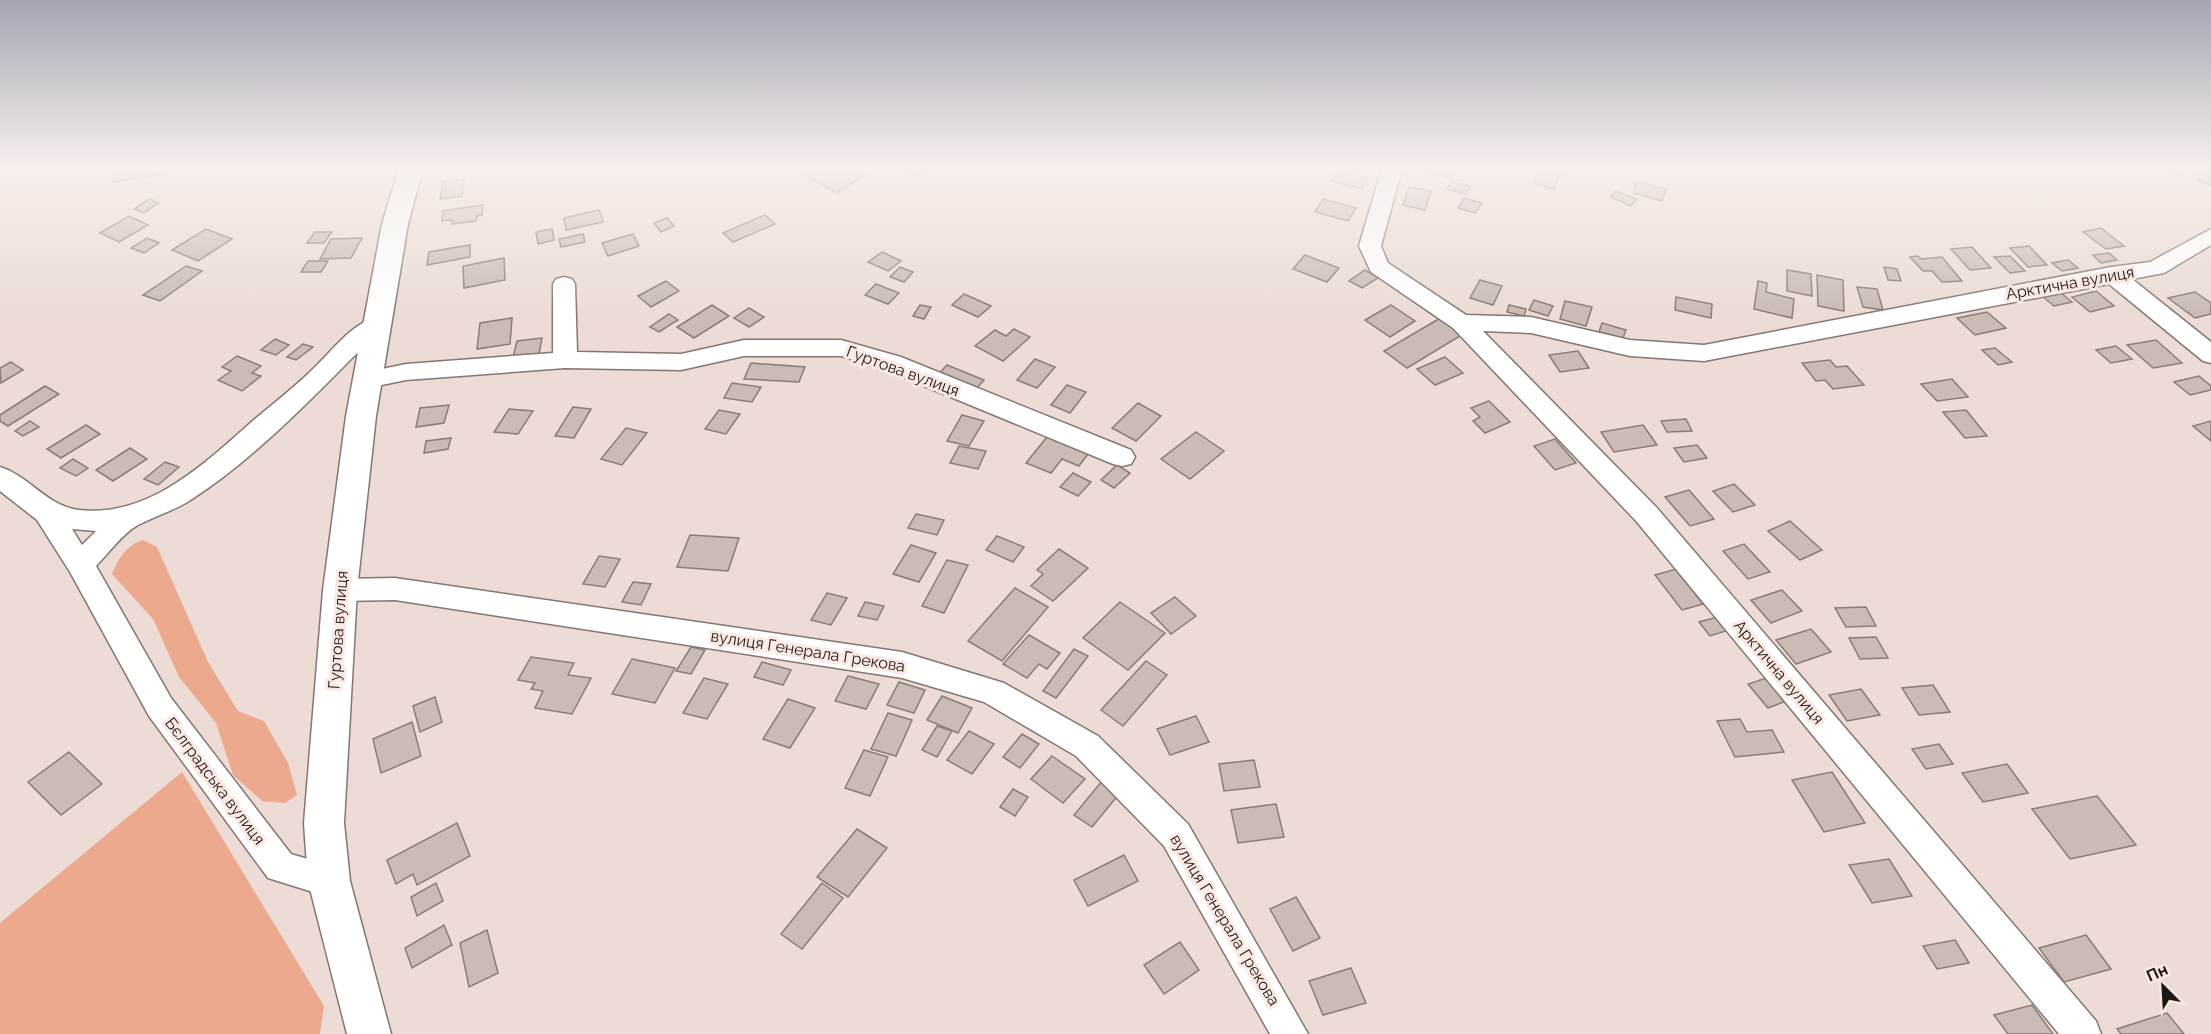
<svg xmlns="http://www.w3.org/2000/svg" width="2211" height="1034" viewBox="0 0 2211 1034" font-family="Raleway,sans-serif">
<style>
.green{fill:#eca98e}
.building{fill:#cabbb5;stroke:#8a7c76;stroke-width:1.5}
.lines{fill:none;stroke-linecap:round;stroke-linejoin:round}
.street-casing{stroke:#847670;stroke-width:3}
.secondary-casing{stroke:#847670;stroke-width:3}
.street{fill:#fff;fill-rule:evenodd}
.secondary{fill:#fff;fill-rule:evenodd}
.labels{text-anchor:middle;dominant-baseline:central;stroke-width:6;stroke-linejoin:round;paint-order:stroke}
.street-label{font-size:16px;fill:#1d1816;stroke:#f9e9e2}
</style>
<rect width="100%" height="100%" fill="#ecdcd5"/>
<g class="green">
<path d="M143,540L157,547L208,662L238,711L264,721L288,763L297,795L285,803L262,801L233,775L216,723L179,677L153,619L112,574C119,558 126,545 143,540Z"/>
<polygon points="182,772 324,1006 320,1034 0,1034 0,923"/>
</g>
<g class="building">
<polygon points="142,168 171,168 169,173 113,182 116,172"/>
<polygon points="813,168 824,168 836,174 850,168 865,175 837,193 802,174"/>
<polygon points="901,168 931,168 918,176"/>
<polygon points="1413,168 1449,168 1453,169 1447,177"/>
<polygon points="1542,168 1562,171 1554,189 1533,183"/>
<polygon points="2158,168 2179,168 2180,174 2158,169"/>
<polygon points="1337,170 1368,178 1362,189 1331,181"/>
<polygon points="2199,172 2211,175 2211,185 2198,181"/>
<polygon points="464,179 462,196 440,199 443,182"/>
<polygon points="1451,182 1470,186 1466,194 1447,189"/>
<polygon points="1637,182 1666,189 1662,201 1633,193"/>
<polygon points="1409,187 1431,191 1425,210 1403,205"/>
<polygon points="1615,191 1637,199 1631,206 1610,197"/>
<polygon points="1464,198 1482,203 1475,213 1458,208"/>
<polygon points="150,199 159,203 143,213 134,209"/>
<polygon points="1323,199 1356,208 1348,221 1315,212"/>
<polygon points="483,205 482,215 477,216 476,221 452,224 452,220 442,221 443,211"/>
<polygon points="599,210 603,222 566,230 564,218"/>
<polygon points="765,215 775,224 733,242 723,233"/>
<polygon points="129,216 148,225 119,242 100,233"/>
<polygon points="667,218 674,226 661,232 654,223"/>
<polygon points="2101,228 2124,246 2106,249 2083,232"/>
<polygon points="206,229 232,239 198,261 172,250"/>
<polygon points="552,229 554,240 538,244 536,232"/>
<polygon points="315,232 332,232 324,243 307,243"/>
<polygon points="583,234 585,242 561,247 559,239"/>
<polygon points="633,234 639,246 608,256 602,243"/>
<polygon points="147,238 159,243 144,253 131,248"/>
<polygon points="362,238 351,258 320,259 331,239"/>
<polygon points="470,245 470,257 427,265 429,252"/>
<polygon points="2029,246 2047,265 2028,267 2010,248"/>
<polygon points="1972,247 1991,268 1970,270 1951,249"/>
<polygon points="882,252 901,261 888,271 868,262"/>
<polygon points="2109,253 2117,260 2101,263 2093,255"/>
<polygon points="1305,255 1339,268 1327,282 1293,269"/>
<polygon points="1918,256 1921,259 1942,257 1962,281 1942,282 1932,271 1923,271 1910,257"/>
<polygon points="2010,256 2025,271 2010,273 1994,257"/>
<polygon points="504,258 505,280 464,288 463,266"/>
<polygon points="2068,260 2078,268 2062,271 2052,263"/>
<polygon points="308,261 328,261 321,272 301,272"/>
<polygon points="186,266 202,271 160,301 143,295"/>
<polygon points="900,267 913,272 904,282 890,277"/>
<polygon points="1884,267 1897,269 1901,281 1888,280"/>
<polygon points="1365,270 1378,278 1362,288 1349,281"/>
<polygon points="1787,270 1811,274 1812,296 1787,291"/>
<polygon points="1817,275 1843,280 1844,311 1818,306"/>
<polygon points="1480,280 1502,286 1493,305 1470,298"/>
<polygon points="666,281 679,291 651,307 638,296"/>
<polygon points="1758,281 1767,283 1766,292 1794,299 1792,318 1754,309"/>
<polygon points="876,284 899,293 888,304 865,295"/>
<polygon points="1857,287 1877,289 1883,310 1863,307"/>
<polygon points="2096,291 2114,306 2090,312 2072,297"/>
<polygon points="2060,292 2072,302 2054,306 2042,296"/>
<polygon points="2195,292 2211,303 2211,314 2195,318 2168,298"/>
<polygon points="964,294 991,306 978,317 952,305"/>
<polygon points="1676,297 1712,304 1711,318 1675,310"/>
<polygon points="1534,300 1553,306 1548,316 1529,310"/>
<polygon points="1565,301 1592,307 1586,326 1560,319"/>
<polygon points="712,305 729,316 694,338 677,327"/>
<polygon points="920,305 931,307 924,319 913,316"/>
<polygon points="1391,305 1415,321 1390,337 1365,320"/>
<polygon points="1509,305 1526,309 1524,316 1507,312"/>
<polygon points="749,308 764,317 749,327 734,318"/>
<polygon points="1987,312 2006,328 1975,335 1957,318"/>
<polygon points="669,314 678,320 659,332 650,327"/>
<polygon points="1442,317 1465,333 1407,368 1384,351"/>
<polygon points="512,318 510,344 477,349 480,323"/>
<polygon points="1602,323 1626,330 1623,338 1599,332"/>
<polygon points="1014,329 1030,337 1003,361 975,346 995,330 1006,336"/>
<polygon points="542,338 539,354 513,357 517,341"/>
<polygon points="275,339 289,345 276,355 261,350"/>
<polygon points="2156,340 2182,363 2153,368 2127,345"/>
<polygon points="303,344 313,347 296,360 287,357"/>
<polygon points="2116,346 2132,359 2111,363 2096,350"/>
<polygon points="1995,348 2012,362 1998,365 1982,350"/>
<polygon points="1578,351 1589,368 1560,372 1549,355"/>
<polygon points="237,356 261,366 252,373 261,376 242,391 218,380 231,371 222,367"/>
<polygon points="1445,357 1463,373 1435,385 1417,369"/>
<polygon points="1035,359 1055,367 1037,388 1017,380"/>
<polygon points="1830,360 1836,367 1847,366 1864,385 1833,389 1825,380 1816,381 1802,363"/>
<polygon points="11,362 23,370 1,383 0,368"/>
<polygon points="751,363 805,367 799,382 744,379"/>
<polygon points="947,365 984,380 973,392 936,377"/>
<polygon points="2199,376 2211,386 2211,390 2190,395 2174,382"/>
<polygon points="1952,379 1968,397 1937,401 1921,384"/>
<polygon points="732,383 761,387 752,402 724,398"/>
<polygon points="1067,385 1086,392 1070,413 1051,405"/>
<polygon points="45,386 59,394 8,426 0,421 0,415"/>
<polygon points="1489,401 1510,422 1485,433 1473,421 1480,417 1471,408"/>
<polygon points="1138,403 1161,416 1136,441 1112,428"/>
<polygon points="449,405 444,423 416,427 420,408"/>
<polygon points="573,407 591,409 574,438 555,436"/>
<polygon points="509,409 533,411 518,434 494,432"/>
<polygon points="719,410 740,414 726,434 705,429"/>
<polygon points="1966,410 1987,436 1965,438 1943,412"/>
<polygon points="962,415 984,421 969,446 947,441"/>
<polygon points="1686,419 1692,431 1667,432 1661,421"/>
<polygon points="30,421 39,427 23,436 15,431"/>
<polygon points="2211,421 2211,441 2193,426"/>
<polygon points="86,425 100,434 61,458 47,449"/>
<polygon points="1643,425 1657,445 1614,452 1601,432"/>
<polygon points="626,428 647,433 622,465 601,459"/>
<polygon points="1196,432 1224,451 1190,479 1161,459"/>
<polygon points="1047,437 1088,454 1079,466 1062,459 1051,473 1026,463"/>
<polygon points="451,438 448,449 424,453 426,441"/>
<polygon points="1555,439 1576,463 1555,470 1534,446"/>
<polygon points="1697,445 1707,458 1684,462 1674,448"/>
<polygon points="959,446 986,451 978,469 950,463"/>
<polygon points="130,448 147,459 113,481 96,470"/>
<polygon points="73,459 88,468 76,476 60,468"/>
<polygon points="165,462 179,467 158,485 144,479"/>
<polygon points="1117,465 1130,473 1114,488 1101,480"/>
<polygon points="1073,473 1091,482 1078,496 1060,487"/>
<polygon points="1734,484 1755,505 1733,512 1713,491"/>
<polygon points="1689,490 1714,519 1690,526 1665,497"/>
<polygon points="916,514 944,520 937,535 908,528"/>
<polygon points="1790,521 1822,550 1800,560 1768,531"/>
<polygon points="690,535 739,538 728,571 677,567"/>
<polygon points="997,536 1024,547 1013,562 986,550"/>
<polygon points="1744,544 1770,572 1748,579 1723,551"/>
<polygon points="911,545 936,553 919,582 893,574"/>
<polygon points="1059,549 1088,568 1053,601 1031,586 1043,574 1037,570"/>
<polygon points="599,556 620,559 605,587 583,584"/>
<polygon points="947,560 968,565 944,613 922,606"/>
<polygon points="1676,569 1703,604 1682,610 1655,575"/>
<polygon points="633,582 651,584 641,605 622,602"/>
<polygon points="1015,588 1048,607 1002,661 968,641"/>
<polygon points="1782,590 1802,611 1771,623 1751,600"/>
<polygon points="827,593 847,598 831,625 811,620"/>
<polygon points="1175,597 1196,616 1171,634 1151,613"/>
<polygon points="865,602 884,606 877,620 858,616"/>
<polygon points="1120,602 1165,633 1128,670 1083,638"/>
<polygon points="1866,607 1876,626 1846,627 1835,608"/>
<polygon points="1721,616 1732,629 1710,636 1699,622"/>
<polygon points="1811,629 1831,652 1796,664 1776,640"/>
<polygon points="1029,635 1060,653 1047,669 1039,664 1027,678 1003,664"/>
<polygon points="1876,637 1888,658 1860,659 1849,638"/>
<polygon points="691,647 705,650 691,674 676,671"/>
<polygon points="1074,649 1088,656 1056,698 1043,691"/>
<polygon points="531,657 574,663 568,675 591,678 572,714 535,708 543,691 531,689 535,683 518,680"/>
<polygon points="632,659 675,668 655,703 612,694"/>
<polygon points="1146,661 1167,675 1123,726 1101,710"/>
<polygon points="762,662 791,670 783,685 754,677"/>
<polygon points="848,676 879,684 866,709 835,701"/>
<polygon points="704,678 728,684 707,719 683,713"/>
<polygon points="1766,678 1786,701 1768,708 1748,684"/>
<polygon points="899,682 925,690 914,713 887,705"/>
<polygon points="1933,685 1950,712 1919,715 1902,688"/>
<polygon points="1861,689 1880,715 1847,721 1829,695"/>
<polygon points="942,696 972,708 958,733 927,720"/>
<polygon points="435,697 442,722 420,732 413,706"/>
<polygon points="788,699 815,708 790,748 763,739"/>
<polygon points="888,713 912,720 896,756 871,749"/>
<polygon points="1196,716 1209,742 1170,755 1157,729"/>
<polygon points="1740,719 1747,732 1772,730 1784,752 1735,757 1717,721"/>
<polygon points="412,722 421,756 381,773 373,739"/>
<polygon points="937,726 952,731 937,757 922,750"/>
<polygon points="969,731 994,744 972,774 947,760"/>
<polygon points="1022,734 1039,744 1020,768 1003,757"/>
<polygon points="1939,744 1953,764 1926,769 1912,749"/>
<polygon points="864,750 888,757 870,796 845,788"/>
<polygon points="69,752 102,784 61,815 28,782"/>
<polygon points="1052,756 1085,779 1063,803 1031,779"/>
<polygon points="1254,760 1260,787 1224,791 1219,764"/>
<polygon points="2007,764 2028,793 1983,802 1962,773"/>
<polygon points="1832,772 1865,823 1824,832 1792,780"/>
<polygon points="1102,781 1120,793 1092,827 1074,815"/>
<polygon points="1013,789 1028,797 1015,816 1000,807"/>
<polygon points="2097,796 2136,845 2070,859 2032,809"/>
<polygon points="1276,804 1284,837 1238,843 1231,810"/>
<polygon points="457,823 470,856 417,885 413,874 396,884 387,860"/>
<polygon points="857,829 887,848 848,897 817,877"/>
<polygon points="1124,855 1138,881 1088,906 1074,880"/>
<polygon points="1889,859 1912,896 1872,903 1849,865"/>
<polygon points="436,883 443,901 417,916 411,897"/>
<polygon points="822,883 843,898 802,949 781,934"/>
<polygon points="1296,897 1320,938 1293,951 1270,909"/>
<polygon points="444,925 452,945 412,968 405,948"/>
<polygon points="487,930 498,973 469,987 460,943"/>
<polygon points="2086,935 2111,969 2064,982 2039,948"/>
<polygon points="1955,940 1969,963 1937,969 1923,946"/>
<polygon points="1180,942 1199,970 1164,994 1144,965"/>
<polygon points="1351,968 1366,1003 1323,1015 1309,981"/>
<polygon points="2032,1005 2053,1034 2008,1034 1994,1015"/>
<polygon points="2167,1013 2184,1034 2121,1034 2117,1029"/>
</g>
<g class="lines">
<defs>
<g id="street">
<polygon points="1382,168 1402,168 1381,246 1388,263 1466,315 1531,317 1630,340 1704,345 2111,267 2150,262 2211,229 2211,245 2164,273 2132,279 2211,342 2211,363 2203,361 2109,284 1704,361 1630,356 1531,333 1483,331 1657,508 2096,1021 2101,1034 2059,1034 1637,522 1453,328 1371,272 1359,246"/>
<polygon points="564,277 572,279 575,284 577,352 681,354 744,340 841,340 901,357 1131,450 1135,457 1131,464 1122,466 1113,464 883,369 841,356 744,356 681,370 565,368 406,380 367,388 358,386 355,380 358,374 406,364 553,353 553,284 556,279"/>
<path d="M377,317L385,320L389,325C381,338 363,347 352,358C306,405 250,461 195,497C177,510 157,515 138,525C123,533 108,554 96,566L171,698L291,854L341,869L346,881L341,893L329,897L268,878L149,716L70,572L37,520L0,491V467C30,476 46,506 79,510C150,518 206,462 255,419C275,402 296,386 314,368C333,350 351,324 377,317ZM72,529L96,531L82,545Z"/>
<polygon points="395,578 902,652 1004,683 1098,736 1188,824 1308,1034 1270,1034 1164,846 1076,756 984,702 902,678 395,600 340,601 330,598 326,590 330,582 340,579"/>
</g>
<polygon id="secondary" points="399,168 423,168 408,224 376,416 357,590 344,823 350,881 391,1034 347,1034 308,881 304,823 323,590 346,416 382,224"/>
</defs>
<use href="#street" class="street-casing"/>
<use href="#secondary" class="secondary-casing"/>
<use href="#street" class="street"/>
<use href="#secondary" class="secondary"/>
</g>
<linearGradient id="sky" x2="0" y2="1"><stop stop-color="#a7a4b3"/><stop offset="0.54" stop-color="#f6efec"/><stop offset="1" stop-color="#f6efec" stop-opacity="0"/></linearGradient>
<rect width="2211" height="312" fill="url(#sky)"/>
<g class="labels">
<g class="street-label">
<text transform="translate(2070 283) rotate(-10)">Арктична вулиця</text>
<text transform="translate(903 371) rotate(20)">Гуртова вулиця</text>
<text transform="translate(338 630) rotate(-86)">Гуртова вулиця</text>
<text transform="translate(808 651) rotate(9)">вулиця Генерала Грекова</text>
<text transform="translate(1779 672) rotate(50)">Арктична вулиця</text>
<text transform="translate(215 781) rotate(53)">Бєлградська вулиця</text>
<text transform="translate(1225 920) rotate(59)">вулиця Генерала Грекова</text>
</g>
</g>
<g transform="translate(2163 986) rotate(336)" stroke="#f9e9e2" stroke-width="4.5" paint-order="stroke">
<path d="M0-4.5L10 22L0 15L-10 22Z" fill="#1d1816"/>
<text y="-9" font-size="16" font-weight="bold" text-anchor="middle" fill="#1d1816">Пн</text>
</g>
</svg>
